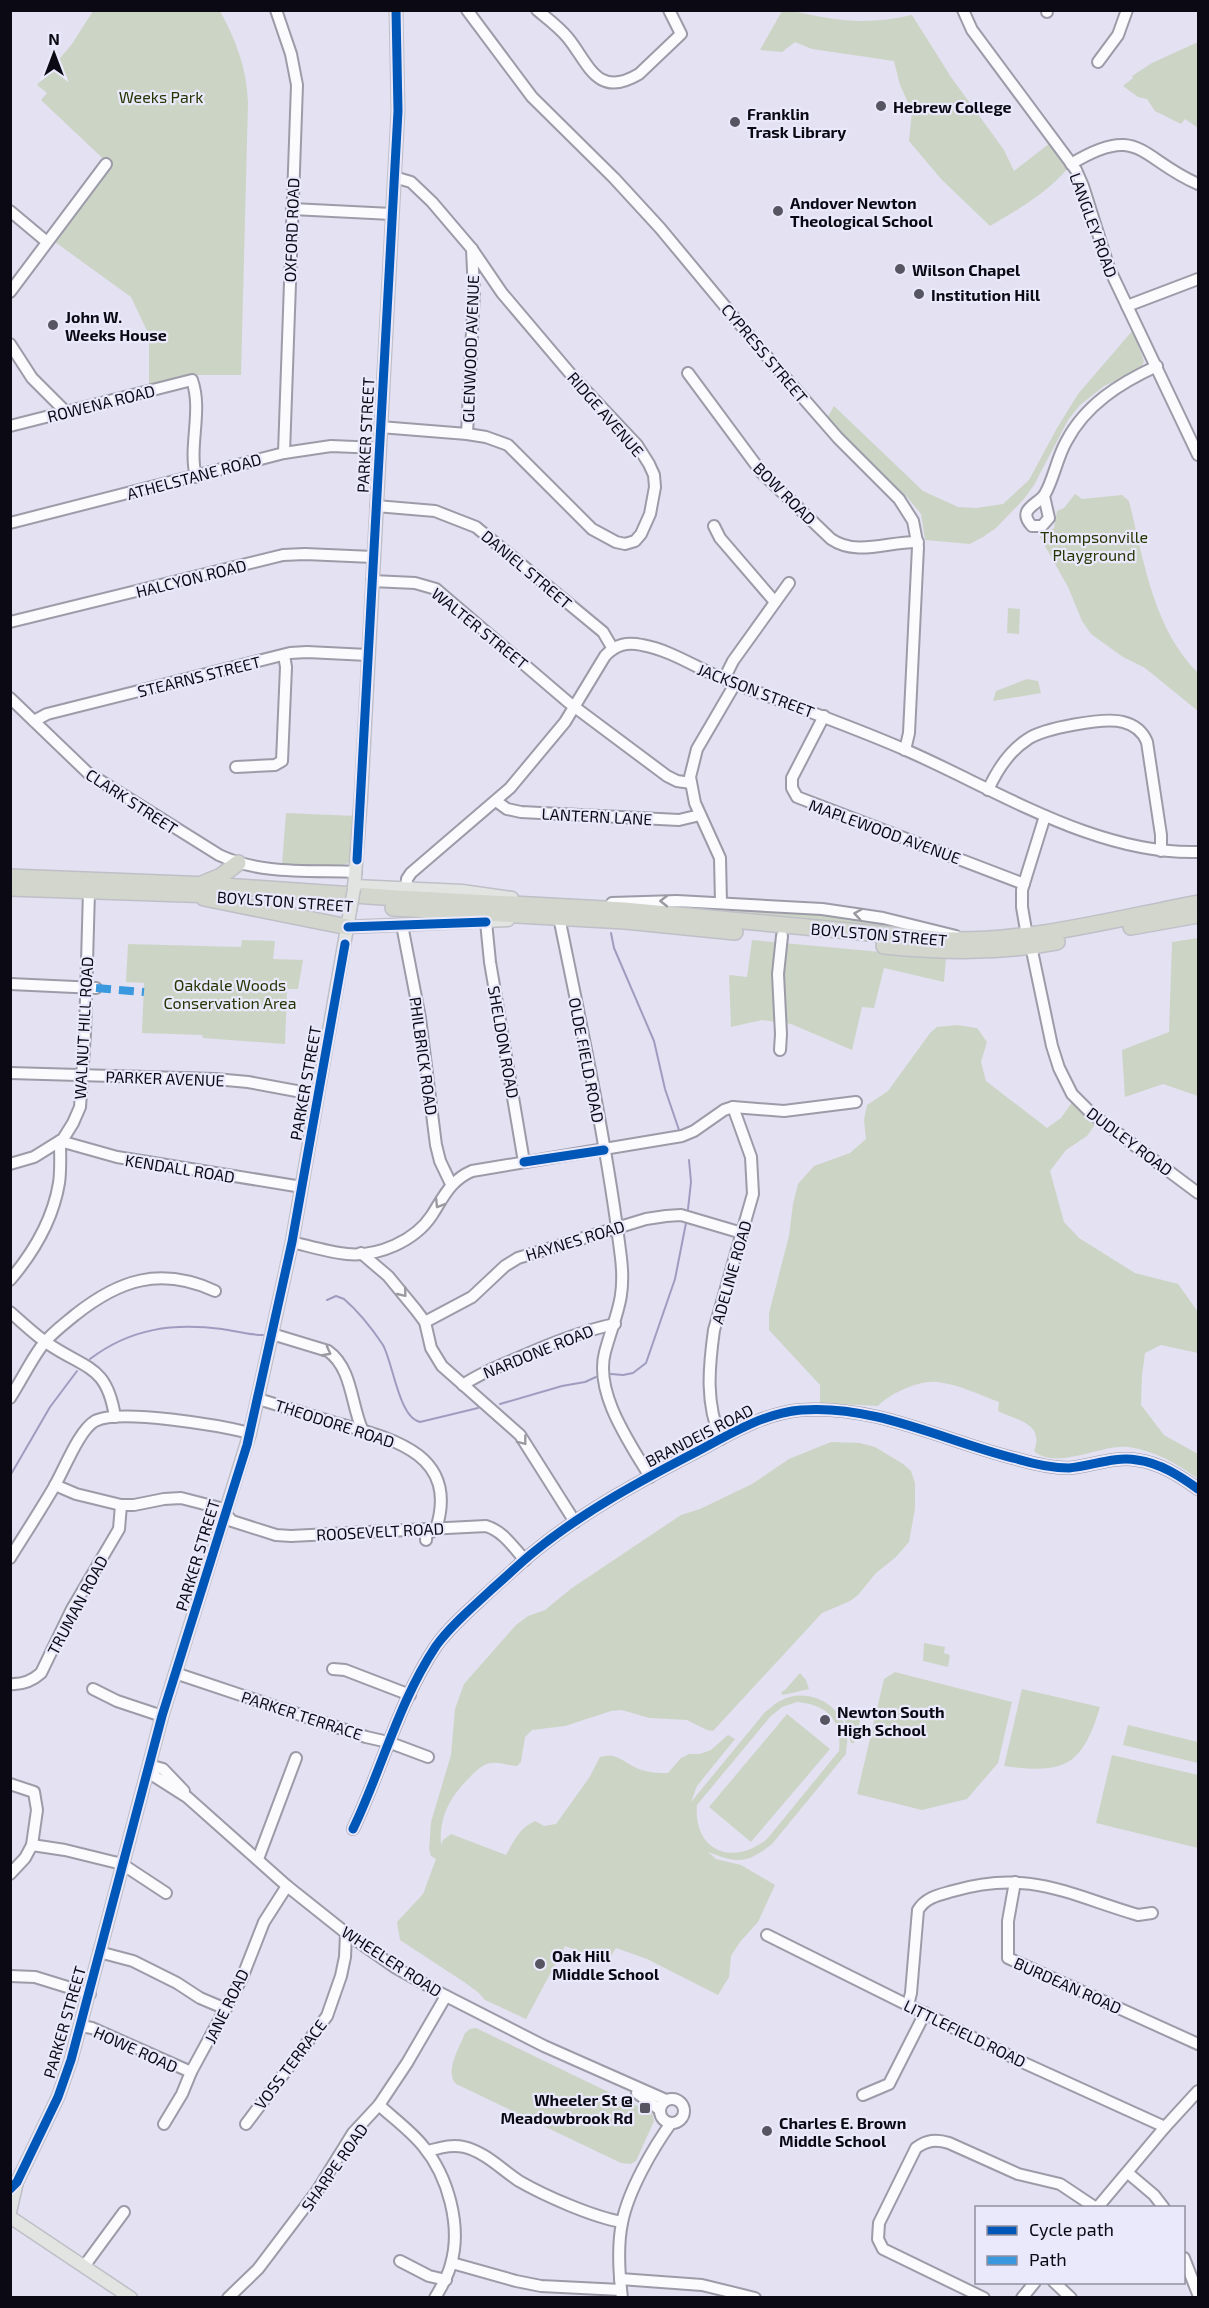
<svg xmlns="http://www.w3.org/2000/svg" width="1209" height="2308" viewBox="0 0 1209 2308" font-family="'Exo 2',sans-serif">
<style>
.green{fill:#ccd5c5;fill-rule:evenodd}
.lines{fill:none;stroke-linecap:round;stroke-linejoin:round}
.stream{stroke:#a09cc0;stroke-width:2}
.minor-casing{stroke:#9c9ba8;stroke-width:14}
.major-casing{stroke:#bfbfc7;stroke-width:15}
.highway-casing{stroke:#bfbfc7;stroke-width:18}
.minor{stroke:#fbfafd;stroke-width:10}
.major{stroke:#e2e4e1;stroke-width:12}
.highway{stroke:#d2d6cd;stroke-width:15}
.major-bridge-casing{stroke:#bfbfc7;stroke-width:15;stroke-linecap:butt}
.major-bridge{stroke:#e2e4e1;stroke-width:12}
.quiet{stroke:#3a99de;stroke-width:8;stroke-dasharray:15 8;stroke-linecap:butt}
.cycleway-casing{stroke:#eae9fc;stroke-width:13}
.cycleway{stroke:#0057b8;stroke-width:9}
.oneway{stroke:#9b9aa0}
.poi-dot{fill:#575562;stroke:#eae9fc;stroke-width:2}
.labels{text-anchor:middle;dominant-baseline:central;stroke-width:4.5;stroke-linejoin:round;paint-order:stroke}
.park-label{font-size:16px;fill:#263603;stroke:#eae9fc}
.poi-label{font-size:16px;font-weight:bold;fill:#0b0a14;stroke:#eae9fc;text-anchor:start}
.street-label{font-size:16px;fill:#0b0a14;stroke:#eae9fc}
</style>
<rect width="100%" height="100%" fill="#e3e1f2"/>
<g class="green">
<path d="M93,11H220C236,40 247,69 248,103L241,375H189L149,385V335L131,297L55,242L112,167L41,100L47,93L37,85L72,44Z"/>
<path d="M782,11C797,11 809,15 823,17C852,23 883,22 912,15L951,77L1004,150L1014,171L1050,143L1067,169C1046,194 1017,210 990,226L942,180L909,141L912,111L900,85L894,61L812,49L795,42L782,52L760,50Z"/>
<polygon points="1198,42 1198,128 1185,119 1181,124 1155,111 1147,99 1138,97 1123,86 1133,78 1132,76 1152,63"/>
<polygon points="1133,330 1144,361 1141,369 1104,386 1080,405 1068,420 1034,485 1024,499 996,528 983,537 970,544 925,540 921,514 908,498 854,447 827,418 834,406 923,491 958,507 976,508 1003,504 1029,480 1057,428 1078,394"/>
<path d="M1075,494L1082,499L1122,495L1129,501C1144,561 1153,628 1198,673V711L1145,668L1123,657L1091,634L1082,621L1068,587L1040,537L1054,528L1057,511L1064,508Z"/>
<polygon points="1008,608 1020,609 1019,634 1007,633"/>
<polygon points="1027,679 1038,681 1041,693 993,701 996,691"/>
<polygon points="286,813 356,816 351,856 348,863 338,867 282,865"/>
<polygon points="667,904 834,914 877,921 917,931 666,908"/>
<polygon points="1198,938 1198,1096 1163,1084 1125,1097 1122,1050 1169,1032 1172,942"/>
<polygon points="242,940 275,941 273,959 303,960 298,989 287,989 285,1044 203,1038 202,1035 142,1033 144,983 126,982 128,944 241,947"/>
<polygon points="752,940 946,958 944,982 884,968 874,1008 862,1007 852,1050 791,1024 762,1020 731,1027 729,975 747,977"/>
<path d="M957,1025L977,1028L987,1042L981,1062L986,1081L1047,1128L1061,1118L1073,1101L1096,1123L1087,1136L1066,1150L1050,1171L1064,1222L1079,1238L1135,1273L1178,1284L1198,1312V1353L1161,1345L1145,1353L1142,1375L1141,1405L1164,1435L1198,1454V1479C1176,1463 1156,1451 1128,1447C1101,1444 1056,1471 1034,1451C1045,1423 1016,1420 998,1411L999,1402C980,1395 958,1384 937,1382C919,1380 889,1394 878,1406L820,1403V1385L769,1330V1313L789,1236L793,1204L798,1184L814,1166L850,1153L866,1139L864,1120L867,1105L888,1091L930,1033L937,1027Z"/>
<path d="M831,1442L860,1443L875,1447L903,1464L911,1471L915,1483V1509L909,1542L896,1557L876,1573L858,1595L850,1601L822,1613L713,1731L707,1730L687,1720L649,1718L622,1710L611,1711L565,1726L532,1730L525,1737L521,1762L517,1766C509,1766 500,1762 493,1763C483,1763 476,1771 469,1778C450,1797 439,1817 441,1845L443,1840L451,1834L506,1855C514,1841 519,1828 535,1821L544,1826L556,1824L589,1778L600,1757C619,1752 623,1763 639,1769C649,1773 658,1773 668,1773L681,1758L689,1754H700L711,1750L728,1735L735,1739L697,1786L691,1802L765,1712C770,1709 775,1703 780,1701C807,1686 843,1704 847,1735C848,1741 846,1748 846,1754L772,1844C746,1865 737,1863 708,1852L716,1859L741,1865L775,1885L758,1922L740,1942L731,1956L729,1977L718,1995L647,1959L616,1948L607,1962L565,1946L526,2019L485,2000L479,1993L464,1982L400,1940L397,1922L423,1894L436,1859L431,1856L429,1849L431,1822L451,1755L455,1709L464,1684L516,1625L528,1616L545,1610L572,1588L681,1515L700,1509L752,1484L789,1459ZM797,1702C828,1705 842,1720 839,1751L767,1839C733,1867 693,1851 697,1805L770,1717L782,1707Z"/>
<polygon points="924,1643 945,1647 944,1653 950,1655 948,1667 923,1661"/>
<polygon points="895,1672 1012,1702 998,1763 967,1799 922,1810 857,1794 884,1679"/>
<polygon points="800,1673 806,1680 809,1689 783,1695 781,1692 785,1690"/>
<path d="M1022,1689L1100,1707C1082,1767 1064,1774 1004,1766Z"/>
<polygon points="787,1714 830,1749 751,1842 709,1807"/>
<polygon points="852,1716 861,1717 854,1743 851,1743 844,1717"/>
<polygon points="1128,1725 1198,1742 1198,1763 1123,1745"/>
<polygon points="1112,1755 1198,1775 1198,1848 1096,1823"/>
<path d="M476,2028L652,2113L654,2121L636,2161L631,2164L621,2163L456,2084C444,2071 460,2047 465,2033L470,2029Z"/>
</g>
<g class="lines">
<g class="stream">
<polyline points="611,933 614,948 654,1041 665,1089 679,1130"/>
<polyline points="688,1209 691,1182 689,1160"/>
<path d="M327,1300L336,1296L344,1299C358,1311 373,1330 383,1345C393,1363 399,1418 420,1422L478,1408"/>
<path d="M90,1359C131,1328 173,1323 222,1329C236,1331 249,1335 263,1335"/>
<polyline points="611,1374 623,1375 633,1373 646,1363 675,1279 686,1223"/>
<polyline points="500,1404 562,1386 585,1382 596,1377"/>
<polyline points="10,1476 50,1407 77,1371"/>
</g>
<defs>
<g id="minor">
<polyline points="276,10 291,54 297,85 284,453"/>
<polyline points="467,10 532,97 614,178 660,228 763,352 838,438 899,499 913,521 918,547 909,733 905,750"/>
<path d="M537,10C548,19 559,27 568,38C589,64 597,99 639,74L681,34L669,10"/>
<polyline points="963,10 972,30 1076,170 1083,186 1109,268 1198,455"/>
<polyline points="1047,10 1047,12"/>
<polyline points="1098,62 1118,35 1127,10"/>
<path d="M1071,164C1140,122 1140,159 1198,184"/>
<polyline points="394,177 411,182 432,202 472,249 502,293 574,378 637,445 649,464 654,475 655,487 650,514 641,534 635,541 625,544 616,542 592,529 508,445 486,437 467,434"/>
<polyline points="292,209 392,214"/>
<polyline points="10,211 47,242"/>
<polyline points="10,292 106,164"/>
<polyline points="1127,306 1198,279"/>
<polyline points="10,344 32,378 66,412"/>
<path d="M688,373L762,473L831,539C857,557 889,541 918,542"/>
<path d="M10,426L192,380C203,411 188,446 196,477"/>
<polyline points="380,427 467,434 474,291 472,249"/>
<path d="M1044,496L1049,518L1042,526H1032C1016,509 1038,505 1045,494C1054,478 1057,458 1066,442C1085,405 1120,383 1157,366"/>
<polyline points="376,506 435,511 476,527 603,632 613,649"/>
<polyline points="10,523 284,453 331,446 379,448"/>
<polyline points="714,526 720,538 775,602"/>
<polyline points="372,581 415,583 436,589 568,702 667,776 677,781 691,783"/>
<polyline points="10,622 283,555 305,554 373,557"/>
<polyline points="724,679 733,661 789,583"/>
<path d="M10,698L88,773L219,855C261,875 310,870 356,872"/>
<polyline points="824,716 792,778 792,788 797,797 1024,884"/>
<polyline points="34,721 47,714 290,653 307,652 368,655"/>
<polyline points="236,767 275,765 282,761 286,667 284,655"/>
<path d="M988,790C997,770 1009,751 1028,739C1044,728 1105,717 1123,722C1135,725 1143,732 1147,742L1161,835V851"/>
<polyline points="496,801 507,809 521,812 679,820 700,815"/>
<path d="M406,889L407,879L411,873L510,788L565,722L605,656C616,644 627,642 642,645C671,650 698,669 726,680C787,704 849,725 908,751C999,791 1097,855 1198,852"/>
<polyline points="612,903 677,901 822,909 883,918 956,936"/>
<polyline points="721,903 720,858 695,803 690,777 697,749 735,684"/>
<path d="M559,917C582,1030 607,1144 621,1258C626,1300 615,1315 605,1352C594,1393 630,1443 650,1477"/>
<polyline points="486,922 490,962 524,1162"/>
<polyline points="402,925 420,1018 436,1145 440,1161 451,1184"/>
<polyline points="1027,936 1022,907 1022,890 1045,816"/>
<polyline points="1031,946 1052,1046 1059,1068 1072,1094 1091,1113 1198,1193"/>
<polyline points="10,984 96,988"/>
<polyline points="780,1050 781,1034 778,974 782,936"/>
<polyline points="10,1073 215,1079 248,1082 318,1095"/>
<polyline points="10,1164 34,1157 63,1139 73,1123 80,1107 85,1033 89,891"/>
<path d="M292,1242C309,1246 328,1252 347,1254C378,1257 415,1241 432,1215C444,1196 451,1180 472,1171L682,1136L694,1131L724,1110L733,1107L784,1111L856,1102"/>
<polyline points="361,1253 388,1276 416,1310 425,1322 431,1348 442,1366 520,1435 575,1522"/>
<path d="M10,1280C33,1253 53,1219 59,1183C61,1170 60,1155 60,1141L117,1157L302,1187"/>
<path d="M10,1312C23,1323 36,1336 50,1345C88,1370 107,1366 115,1417"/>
<polyline points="425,1322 472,1297 505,1266 518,1258 646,1219 666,1216 681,1215 742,1233"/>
<path d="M272,1334L328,1351C352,1368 351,1404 362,1429"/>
<path d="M463,1385C480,1373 499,1366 518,1358C549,1344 581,1331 615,1324"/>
<path d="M10,1398C21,1381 30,1362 41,1347C50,1334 63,1325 75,1315C119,1280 160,1266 215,1291"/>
<path d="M258,1399C282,1406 305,1414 329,1421C385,1437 461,1450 436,1529L426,1535V1540"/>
<path d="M721,1439C705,1404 709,1366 714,1330L753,1194L751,1157L733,1107"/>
<path d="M55,1485L76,1494L121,1505H134L164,1499L181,1498L220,1508L232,1521L276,1535L291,1536L486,1526C503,1531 513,1547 525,1560"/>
<path d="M10,1558C25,1534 40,1511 54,1487C64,1470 79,1430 95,1421C120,1408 222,1426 250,1433"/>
<polyline points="333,1669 345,1670 410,1695"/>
<polyline points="175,1673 366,1737 388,1742 428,1757"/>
<path d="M10,1684C23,1685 32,1681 41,1673L72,1609L119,1529L121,1505"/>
<polyline points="93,1689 117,1701 162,1716"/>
<polyline points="149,1765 154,1776 187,1797 287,1886 346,1933 396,1968 446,1996 544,2046 666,2100"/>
<polyline points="149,1765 163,1769 184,1791"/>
<polyline points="10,1784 34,1792 37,1810 32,1845"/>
<path d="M353,1829C382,1769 398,1703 436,1646C451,1625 473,1607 492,1589C506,1577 520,1563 535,1551C584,1511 642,1480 698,1451C730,1434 764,1413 801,1410C875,1404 947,1442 1017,1459C1034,1464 1052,1468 1069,1468C1092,1466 1114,1456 1137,1460C1160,1463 1180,1476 1198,1489"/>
<polyline points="258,1859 296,1758"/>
<polyline points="10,1874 25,1858 32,1845 65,1850 122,1864 166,1893"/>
<polyline points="1015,1882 1008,1921 1008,1958 1198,2044"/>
<polyline points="767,1935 1022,2062 1165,2127"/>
<polyline points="99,1952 133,1961 177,1983 200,1998 226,2009"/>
<polyline points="10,1976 35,1977 90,1994"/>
<path d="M908,2005L911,1993L918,1910C926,1897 939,1895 953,1891C1029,1869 1067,1894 1138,1915L1152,1913"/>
<polyline points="81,2026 92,2028 191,2072"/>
<polyline points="637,2093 660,2110"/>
<polyline points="863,2095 889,2084 925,2013"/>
<circle cx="672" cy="2111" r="12"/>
<path d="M379,2105C393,2118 411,2131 423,2146C448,2176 462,2226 451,2264C448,2277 441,2287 435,2298"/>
<polyline points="164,2124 182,2094 191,2072 242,1978 264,1922 287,1886"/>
<polyline points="246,2124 327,2016 341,1976 345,1957 346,1933"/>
<path d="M428,2151C440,2148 451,2144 464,2147C485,2152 501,2169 519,2181C545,2196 593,2217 622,2222"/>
<polyline points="1128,2173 1154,2195 1164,2208"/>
<polyline points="1097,2208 1165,2127 1198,2091"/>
<polyline points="1184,2258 1198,2294"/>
<polyline points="400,2261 429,2276 446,2280"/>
<polyline points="452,2263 516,2281 541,2286 621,2290"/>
<polyline points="85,2265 124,2212"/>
<polyline points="620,2279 702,2285 755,2298"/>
<polyline points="1054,2282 1071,2298"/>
<polyline points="228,2298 258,2269 317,2191 353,2133 379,2105 407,2063 446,1996"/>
<path d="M622,2298C619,2273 617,2247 622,2223C628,2191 653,2148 671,2123"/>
<path d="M984,2298L883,2249L878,2239L879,2223L916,2148C927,2140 936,2139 949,2143L1018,2174L1060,2184L1096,2208"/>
<polyline points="1022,2298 1035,2282"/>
</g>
<g id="major">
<polyline points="354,886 462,891 512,898"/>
<polyline points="354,889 361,797 398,111 396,10"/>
<polyline points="348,927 508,920"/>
<polyline points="10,2189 17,2182 58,2097 71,2060 162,1716 250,1433 292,1242 350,911"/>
<polyline points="10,2212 17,2182"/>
<polyline points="10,2217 131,2298"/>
</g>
<g id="highway">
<path d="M10,877L210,885L397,898L624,910L945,940C1031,942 1114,919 1198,903"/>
<polyline points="204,883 221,876 238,863"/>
<polyline points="10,888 214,895"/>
<polyline points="204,898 348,927"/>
<polyline points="393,908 625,921 735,932"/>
<polyline points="1131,927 1198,915"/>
<path d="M884,946C943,952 999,953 1057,942"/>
</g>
</defs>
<use href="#minor" class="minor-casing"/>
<use href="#major" class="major-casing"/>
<use href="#highway" class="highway-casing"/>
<use href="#minor" class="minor"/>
<use href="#major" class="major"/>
<use href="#highway" class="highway"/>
<defs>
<polyline id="major-bridge" points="350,911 354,889"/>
</defs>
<use href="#major-bridge" class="major-bridge-casing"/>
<use href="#major-bridge" class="major-bridge"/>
<polyline class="quiet" points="96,988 144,992"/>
<defs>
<g id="cycleway">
<polyline points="357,860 398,111 396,10"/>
<polyline points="348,927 486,922"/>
<polyline points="524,1162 604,1150"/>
<path d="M353,1829C382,1769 398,1703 436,1646C451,1625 473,1607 492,1589C506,1577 520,1563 535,1551C584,1511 642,1480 698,1451C730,1434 764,1413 801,1410C875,1404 947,1442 1017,1459C1034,1464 1052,1468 1069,1468C1092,1466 1114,1456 1137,1460C1160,1463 1180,1476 1198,1489"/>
<polyline points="10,2189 17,2182 58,2097 71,2060 162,1716 247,1445 292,1242 345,944"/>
</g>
</defs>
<use href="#cycleway" class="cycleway-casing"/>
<use href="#cycleway" class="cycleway"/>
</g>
<defs><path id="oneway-chevron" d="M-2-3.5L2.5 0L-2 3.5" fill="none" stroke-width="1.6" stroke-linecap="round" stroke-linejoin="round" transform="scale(1.5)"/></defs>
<g class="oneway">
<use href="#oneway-chevron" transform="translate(664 901) rotate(-180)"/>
<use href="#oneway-chevron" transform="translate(858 914) rotate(-171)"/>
<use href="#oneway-chevron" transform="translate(439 1204) rotate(122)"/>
<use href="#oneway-chevron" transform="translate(403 1293) rotate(51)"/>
<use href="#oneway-chevron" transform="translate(327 1352) rotate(28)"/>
<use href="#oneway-chevron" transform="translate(523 1441) rotate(52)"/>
</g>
<g class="poi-dot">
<circle cx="881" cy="106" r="6"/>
<circle cx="735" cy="122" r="6"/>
<circle cx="778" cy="211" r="6"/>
<circle cx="900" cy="269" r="6"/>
<circle cx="919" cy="294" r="6"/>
<circle cx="53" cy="325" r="6"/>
<circle cx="825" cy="1720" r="6"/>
<circle cx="540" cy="1964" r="6"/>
<rect x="639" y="2102" width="12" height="12" rx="3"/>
<circle cx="767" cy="2131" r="6"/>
</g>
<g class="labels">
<g class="park-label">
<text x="161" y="96">Weeks Park</text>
<text x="1094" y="536">Thompsonville<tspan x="1094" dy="18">Playground</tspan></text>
<text x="230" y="984">Oakdale Woods<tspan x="230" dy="18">Conservation Area</tspan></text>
</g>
<g class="poi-label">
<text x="893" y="106">Hebrew College</text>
<text x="747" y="113">Franklin<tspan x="747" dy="18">Trask Library</tspan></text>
<text x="790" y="202">Andover Newton<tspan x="790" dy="18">Theological School</tspan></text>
<text x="912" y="269">Wilson Chapel</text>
<text x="931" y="294">Institution Hill</text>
<text x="65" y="316">John W.<tspan x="65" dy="18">Weeks House</tspan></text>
<text x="837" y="1711">Newton South<tspan x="837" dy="18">High School</tspan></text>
<text x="552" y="1955">Oak Hill<tspan x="552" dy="18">Middle School</tspan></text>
<text x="633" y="2099" text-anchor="end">Wheeler St @<tspan x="633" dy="18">Meadowbrook Rd</tspan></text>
<text x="779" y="2122">Charles E. Brown<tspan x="779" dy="18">Middle School</tspan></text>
</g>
<g class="street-label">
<text transform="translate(1094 225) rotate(70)">LANGLEY ROAD</text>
<text transform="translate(291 230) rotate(-88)">OXFORD ROAD</text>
<text transform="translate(470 349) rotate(-88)">GLENWOOD AVENUE</text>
<text transform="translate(765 353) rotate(50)">CYPRESS STREET</text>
<text transform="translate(101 403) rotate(-14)">ROWENA ROAD</text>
<text transform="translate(606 414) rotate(49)">RIDGE AVENUE</text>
<text transform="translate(365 435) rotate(-87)">PARKER STREET</text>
<text transform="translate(194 476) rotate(-15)">ATHELSTANE ROAD</text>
<text transform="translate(785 493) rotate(45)">BOW ROAD</text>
<text transform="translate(527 569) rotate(40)">DANIEL STREET</text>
<text transform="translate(191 578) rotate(-14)">HALCYON ROAD</text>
<text transform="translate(480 628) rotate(39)">WALTER STREET</text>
<text transform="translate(199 676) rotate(-14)">STEARNS STREET</text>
<text transform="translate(756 690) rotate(21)">JACKSON STREET</text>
<text transform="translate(132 801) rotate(33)">CLARK STREET</text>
<text transform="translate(597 816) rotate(3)">LANTERN LANE</text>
<text transform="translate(885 831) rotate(20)">MAPLEWOOD AVENUE</text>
<text transform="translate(285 901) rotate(4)">BOYLSTON STREET</text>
<text transform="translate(879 934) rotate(5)">BOYLSTON STREET</text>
<text transform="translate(83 1028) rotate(-87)">WALNUT HILL ROAD</text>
<text transform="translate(504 1042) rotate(80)">SHELDON ROAD</text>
<text transform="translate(424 1056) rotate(82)">PHILBRICK ROAD</text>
<text transform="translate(587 1060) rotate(79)">OLDE FIELD ROAD</text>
<text transform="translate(165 1078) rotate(2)">PARKER AVENUE</text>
<text transform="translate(305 1083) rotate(-80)">PARKER STREET</text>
<text transform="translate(1130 1141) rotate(37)">DUDLEY ROAD</text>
<text transform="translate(180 1168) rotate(9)">KENDALL ROAD</text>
<text transform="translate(575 1240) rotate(-17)">HAYNES ROAD</text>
<text transform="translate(731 1272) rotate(-74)">ADELINE ROAD</text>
<text transform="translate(538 1351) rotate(-22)">NARDONE ROAD</text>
<text transform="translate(335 1423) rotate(18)">THEODORE ROAD</text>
<text transform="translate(699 1435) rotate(-27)">BRANDEIS ROAD</text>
<text transform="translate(380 1531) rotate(-3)">ROOSEVELT ROAD</text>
<text transform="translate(197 1555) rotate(-73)">PARKER STREET</text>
<text transform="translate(77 1605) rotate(-62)">TRUMAN ROAD</text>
<text transform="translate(302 1715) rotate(18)">PARKER TERRACE</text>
<text transform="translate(392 1961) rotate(33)">WHEELER ROAD</text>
<text transform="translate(1068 1985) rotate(24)">BURDEAN ROAD</text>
<text transform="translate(226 2006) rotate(-64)">JANE ROAD</text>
<text transform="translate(64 2022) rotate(-74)">PARKER STREET</text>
<text transform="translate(965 2033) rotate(26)">LITTLEFIELD ROAD</text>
<text transform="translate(136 2049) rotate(24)">HOWE ROAD</text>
<text transform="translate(290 2064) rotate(-53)">VOSS TERRACE</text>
<text transform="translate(334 2167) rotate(-55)">SHARPE ROAD</text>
</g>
</g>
<rect width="1209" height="2308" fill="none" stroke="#0b0a14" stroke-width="24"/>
<rect x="975" y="2206" width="210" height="78" fill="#eae9fc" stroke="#91909f" stroke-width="1.5"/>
<rect x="987" y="2226" width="30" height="9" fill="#0057b8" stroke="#91909f" stroke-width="1.5"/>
<text x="1029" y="2236" font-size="18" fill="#0b0a14">Cycle path</text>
<rect x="987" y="2256" width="30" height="9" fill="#3a99de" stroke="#91909f" stroke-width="1.5"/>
<text x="1029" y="2266" font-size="18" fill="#0b0a14">Path</text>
<g transform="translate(54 54)" stroke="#eae9fc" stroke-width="4.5" paint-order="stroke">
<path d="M0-4.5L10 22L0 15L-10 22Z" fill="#0b0a14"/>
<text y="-9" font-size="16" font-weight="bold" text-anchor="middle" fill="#0b0a14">N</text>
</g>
</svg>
